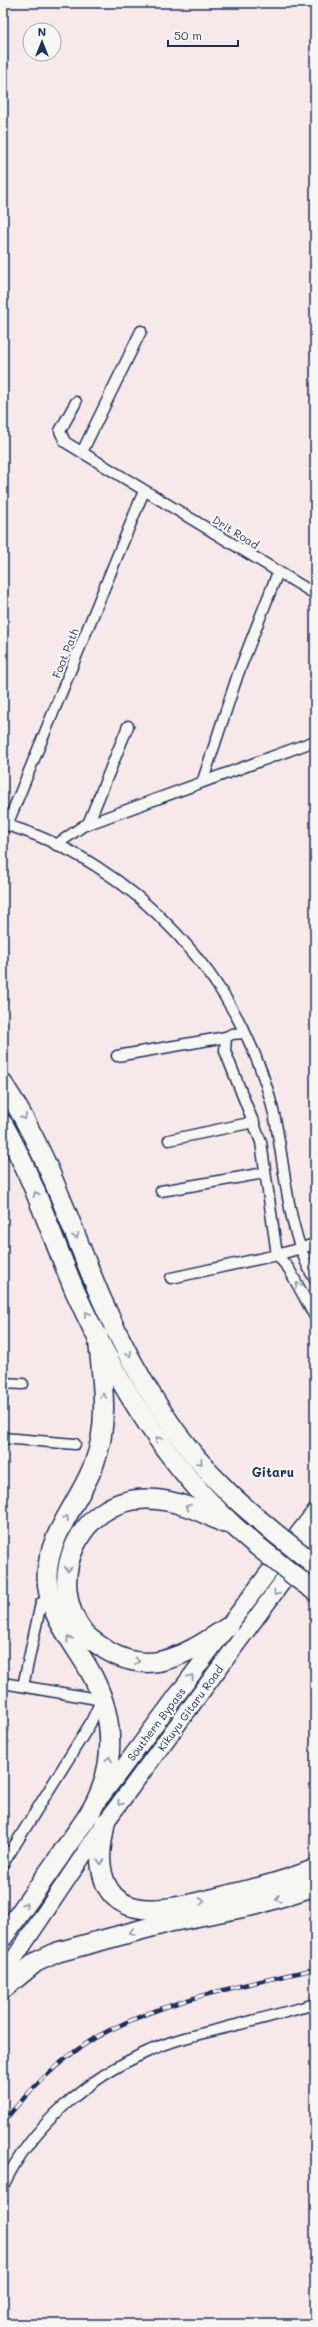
<svg xmlns="http://www.w3.org/2000/svg" width="318" height="2327" viewBox="0 0 318 2327" font-family="Mali,sans-serif">
<style>
.lines{fill:none;stroke-linecap:round;stroke-linejoin:round}
.street-casing{stroke:#1b2f5e;stroke-width:13}
.primary-casing{stroke:#1b2f5e;stroke-width:19}
.highway-casing{stroke:#1b2f5e;stroke-width:22}
.street{stroke:#f6f6f2;stroke-width:10}
.primary{stroke:#f6f6f2;stroke-width:16}
.highway{stroke:#f6f6f2;stroke-width:19}
.rail-casing{stroke:#1b2f5e;stroke-width:4.5}
.rail{stroke:#f6f6f2;stroke-width:3;stroke-dasharray:9;stroke-linecap:butt}
.highway-bridge-casing{stroke:#1b2f5e;stroke-width:22;stroke-linecap:butt}
.highway-bridge{stroke:#f6f6f2;stroke-width:19}
.oneway{stroke:#8892a8}
.labels{text-anchor:middle;dominant-baseline:central;stroke-width:4;stroke-linejoin:round;paint-order:stroke}
.street-label{font-size:11px;fill:#1b2f5e;stroke:#f6f6f2}
.quarter-label{font-size:13px;font-weight:bold;fill:#1b2f5e;stroke:#f6f6f2}
</style>
<rect width="100%" height="100%" fill="#f7e8ea"/>
<filter id="ink" filterUnits="userSpaceOnUse"><feTurbulence type="fractalNoise" baseFrequency=".025" numOctaves="2"/><feDisplacementMap in="SourceGraphic" scale="8" xChannelSelector="R" yChannelSelector="G"/><feConvolveMatrix kernelMatrix="1 2 1 2 8 2 1 2 1" color-interpolation-filters="sRGB"/></filter>
<g filter="url(#ink)">
<g class="lines">
<defs>
<g id="street">
<polyline points="76,402 60,431 65,442 315,594"/>
<polyline points="82,452 141,331"/>
<polyline points="203,780 238,674 278,572"/>
<path d="M3,824C134,861 244,982 274,1114C286,1168 286,1230 315,1280"/>
<polyline points="88,824 128,726"/>
<polyline points="7,825 144,491"/>
<polyline points="56,845 83,826 315,741"/>
<polyline points="245,1033 232,1034 226,1037 225,1051 261,1142 277,1255 289,1269 315,1317"/>
<polyline points="117,1056 226,1037"/>
<polyline points="169,1140 254,1122"/>
<polyline points="161,1191 265,1173"/>
<polyline points="171,1278 277,1255 315,1244"/>
<polyline points="3,1383 23,1384"/>
<polyline points="3,1438 75,1444"/>
<polyline points="3,1683 97,1699 99,1705 90,1724 3,1864"/>
<polyline points="23,1686 41,1603"/>
<path d="M3,2186C32,2125 88,2078 149,2051C176,2038 206,2033 236,2025C262,2019 289,2011 315,2004"/>
</g>
<g id="primary">
<path d="M101,1797C173,1702 242,1605 315,1512"/>
<polyline points="3,1975 105,1823 309,1546"/>
</g>
<g id="highway">
<path d="M3,1084C47,1150 70,1226 101,1298C132,1369 172,1438 228,1492C243,1507 260,1520 276,1534"/>
<path d="M3,1124C33,1177 51,1235 75,1291C118,1387 177,1483 261,1549"/>
<path d="M224,1523C200,1511 175,1499 147,1499C79,1498 43,1581 84,1633C90,1640 99,1645 106,1650C122,1660 142,1665 161,1661C187,1655 206,1641 228,1627"/>
<polyline points="312,1542 315,1540"/>
<polyline points="297,1578 315,1591"/>
<path d="M105,1823C103,1837 99,1851 101,1865C108,1928 175,1908 216,1898C249,1890 283,1882 315,1869"/>
<path d="M3,1937C22,1910 41,1883 60,1856C70,1840 83,1825 92,1809C116,1766 115,1720 93,1677C76,1643 47,1617 47,1576C48,1534 80,1502 94,1464C110,1423 102,1379 98,1336"/>
<polyline points="3,1989 36,1962 58,1952 170,1922 256,1905 315,1886"/>
</g>
</defs>
<use href="#street" class="street-casing"/>
<use href="#primary" class="primary-casing"/>
<use href="#highway" class="highway-casing"/>
<use href="#street" class="street"/>
<use href="#primary" class="primary"/>
<use href="#highway" class="highway"/>
<defs>
<path id="rail" d="M3,2122C32,2087 67,2051 108,2031C173,1998 245,1985 315,1969"/>
</defs>
<use href="#rail" class="rail-casing"/>
<use href="#rail" class="rail"/>
<defs>
<g id="highway-bridge">
<polyline points="276,1534 309,1560"/>
<polyline points="261,1549 297,1578"/>
</g>
</defs>
<use href="#highway-bridge" class="highway-bridge-casing"/>
<use href="#highway-bridge" class="highway-bridge"/>
</g>
<defs><path id="oneway-chevron" d="M-2-3.5L2.5 0L-2 3.5" fill="none" stroke-width="1.6" stroke-linecap="round" stroke-linejoin="round"/></defs>
<g class="oneway">
<use href="#oneway-chevron" transform="translate(24 1117) rotate(63)"/>
<use href="#oneway-chevron" transform="translate(36 1194) rotate(-113)"/>
<use href="#oneway-chevron" transform="translate(76 1236) rotate(68)"/>
<use href="#oneway-chevron" transform="translate(298 1285) rotate(-118)"/>
<use href="#oneway-chevron" transform="translate(87 1314) rotate(-116)"/>
<use href="#oneway-chevron" transform="translate(129 1354) rotate(64)"/>
<use href="#oneway-chevron" transform="translate(103 1396) rotate(-90)"/>
<use href="#oneway-chevron" transform="translate(158 1439) rotate(-125)"/>
<use href="#oneway-chevron" transform="translate(200 1462) rotate(48)"/>
<use href="#oneway-chevron" transform="translate(188 1507) rotate(-160)"/>
<use href="#oneway-chevron" transform="translate(66 1518) rotate(-60)"/>
<use href="#oneway-chevron" transform="translate(68 1569) rotate(95)"/>
<use href="#oneway-chevron" transform="translate(276 1593) rotate(126)"/>
<use href="#oneway-chevron" transform="translate(69 1639) rotate(-123)"/>
<use href="#oneway-chevron" transform="translate(137 1661) rotate(8)"/>
<use href="#oneway-chevron" transform="translate(191 1677) rotate(-54)"/>
<use href="#oneway-chevron" transform="translate(109 1759) rotate(-79)"/>
<use href="#oneway-chevron" transform="translate(120 1803) rotate(127)"/>
<use href="#oneway-chevron" transform="translate(101 1862) rotate(86)"/>
<use href="#oneway-chevron" transform="translate(278 1899) rotate(165)"/>
<use href="#oneway-chevron" transform="translate(202 1901) rotate(-14)"/>
<use href="#oneway-chevron" transform="translate(25 1905) rotate(-55)"/>
<use href="#oneway-chevron" transform="translate(132 1932) rotate(166)"/>
</g>
</g>
<g class="labels">
<g class="street-label">
<text transform="translate(236 532) rotate(32)">Drit Road</text>
<text transform="translate(65 653) rotate(-68)">Foot Path</text>
<text transform="translate(190 1708) rotate(-54)">Kikuyu Gitaru Road</text>
<text transform="translate(156 1724) rotate(-53)">Southern Bypass</text>
</g>
<g class="quarter-label">
<text x="273" y="1471">Gitaru</text>
</g>
</g>
<rect width="318" height="2327" fill="none" stroke="#f6f6f2" stroke-width="16"/>
<rect x="8" y="8" width="302" height="2311" fill="none" stroke="#1b2f5e" stroke-width="1.5" filter="url(#ink)"/>
<g transform="translate(42 42)"><circle r="19" fill="#f6f6f2" stroke="#9ea6b7"/>
<path d="M0-3L7 15L0 10L-7 15Z" fill="#1b2f5e"/>
<text y="-6" font-size="11" font-weight="bold" text-anchor="middle" fill="#1b2f5e">N</text>
</g>
<path d="M168 40v6h70v-6" fill="none" stroke="#1b2f5e" stroke-width="2"/>
<text x="174" y="40" font-size="12" fill="#1b2f5e" stroke="#f6f6f2" stroke-width="3" paint-order="stroke">50 m</text>
</svg>
